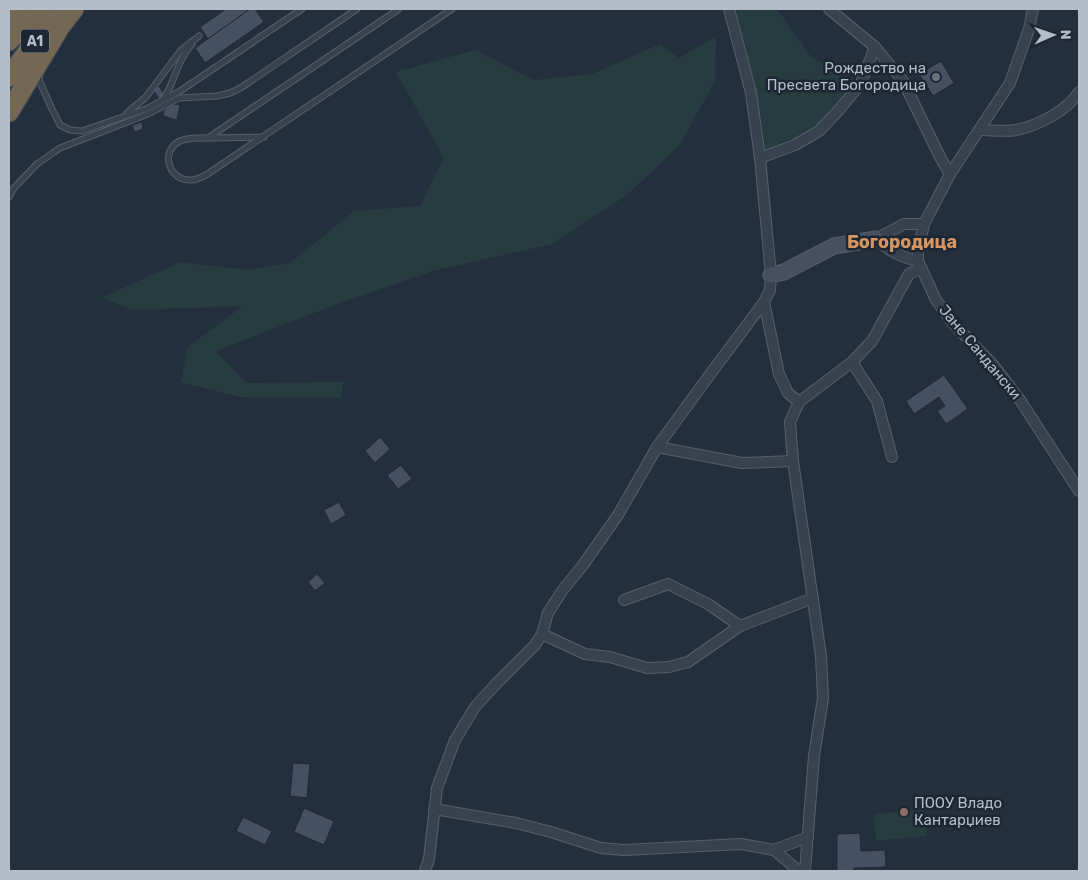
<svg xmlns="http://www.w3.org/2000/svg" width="1088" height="880" viewBox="0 0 1088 880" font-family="Rubik,sans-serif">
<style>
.green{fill:#263c3f}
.building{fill:#455162;stroke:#1f2835}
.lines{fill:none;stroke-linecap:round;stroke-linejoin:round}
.lane-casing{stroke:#565f6c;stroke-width:7}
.street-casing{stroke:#565f6c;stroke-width:12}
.secondary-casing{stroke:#565f6c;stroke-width:17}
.highway-casing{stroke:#434c59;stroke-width:21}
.lane{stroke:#38414e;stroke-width:5}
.street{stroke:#38414e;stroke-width:10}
.secondary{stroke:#465061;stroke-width:15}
.highway{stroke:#746855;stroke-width:19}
.worship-dot{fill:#6b7280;stroke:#1d2633;stroke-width:2}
.education-dot{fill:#8d6e63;stroke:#1d2633;stroke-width:2}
.labels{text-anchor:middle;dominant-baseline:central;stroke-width:5;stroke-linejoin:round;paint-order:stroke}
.shield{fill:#1d2633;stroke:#878f9c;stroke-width:1}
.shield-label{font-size:14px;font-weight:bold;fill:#b4bcc9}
.poi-label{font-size:15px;fill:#b4bcc9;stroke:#1d2633;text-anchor:end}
.street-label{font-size:15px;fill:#b4bcc9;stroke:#1d2633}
.quarter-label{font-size:18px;font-weight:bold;fill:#d59563;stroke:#1d2633}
</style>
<rect width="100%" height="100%" fill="#242f3e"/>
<g class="green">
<polygon points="729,9 777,9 811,57 861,83 819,131 760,158"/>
<polygon points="716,36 715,81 679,146 627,195 552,244 433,271 340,303 216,351 246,383 343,382 341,398 240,397 181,382 188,347 243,306 133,310 101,298 180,262 248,270 290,263 354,211 420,206 444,158 396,72 475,50 534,80 592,74 660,44 679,58"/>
<polygon points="925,810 927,836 876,841 874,814"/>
</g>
<g class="building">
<polygon points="226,9 249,10 208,39 200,27"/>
<polygon points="250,9 255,9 264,22 205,63 195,48"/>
<polygon points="941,61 954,83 933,96 919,74"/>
<polygon points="159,86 171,105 166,108 153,90"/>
<polygon points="173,104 180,105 177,120 163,116 164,110"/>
<polygon points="142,122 143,129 134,132 132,125"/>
<polygon points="944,375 968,409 946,424 937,411 945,406 939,397 914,414 906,401"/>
<polygon points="380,437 390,449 375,463 365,451"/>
<polygon points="401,465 412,479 398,489 387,475"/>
<polygon points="339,502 346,515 331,524 324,510"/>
<polygon points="317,574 325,583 315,591 308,582"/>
<polygon points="293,763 310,764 307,798 290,796"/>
<polygon points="304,808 334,821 324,845 294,832"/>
<polygon points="243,817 272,831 265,845 236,831"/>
<polygon points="860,833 861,851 885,850 886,867 854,868 854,871 837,871 837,834"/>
</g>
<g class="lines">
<defs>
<g id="lane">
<path d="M399,9L208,138C199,138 188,137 180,141C159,151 169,182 192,180C196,180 202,177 206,175L452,9"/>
<polyline points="40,75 39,80 51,107 60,125 70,130 82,131 146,109 180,91 302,9"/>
<path d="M164,98C175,81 178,59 192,44"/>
<polyline points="127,113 146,97 181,50 199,36"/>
<polyline points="208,138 264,137"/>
<polyline points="9,197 14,188 37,164 60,148 148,114 179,98 217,96 230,93 242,87 357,9"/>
</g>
<g id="street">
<polyline points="829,9 875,47 903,81 941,159 950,174"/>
<polyline points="1033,9 1029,29 1010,83 950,174 924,224 918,251 918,261 936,300 952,322 994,366 1020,400 1079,491"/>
<path d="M980,130C991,130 1005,132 1016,130C1037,126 1067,111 1079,92"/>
<polyline points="760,158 795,145 819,131 839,110 861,83 875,47"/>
<path d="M918,261C900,257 889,251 876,239L904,224H924"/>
<polyline points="764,302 779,374 788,393 799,402 790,422 793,461 821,656 823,698 814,756 805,871"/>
<polyline points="852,362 877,401 892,457"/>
<polyline points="799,402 852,362 872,341 909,274 920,268"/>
<polyline points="657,447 742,463 793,461"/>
<polyline points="624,600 668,584 708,604 740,626"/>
<polyline points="542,634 585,654 610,657 647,668 669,667 688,662 740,626 813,598"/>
<polyline points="434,809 516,823 551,832 601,848 624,850 741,844 774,850 808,837"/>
<polyline points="774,850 799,871"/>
<polyline points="425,871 429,859 437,788 455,740 475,707 497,683 535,645 542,634 548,613 562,591 583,565 618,515 657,447 711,373 764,302 770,290 771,275 760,158 751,93 729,9"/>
</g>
<polyline id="secondary" points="771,275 784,272 834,246 876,239"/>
<g id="highway">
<polyline points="9,17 17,9"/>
<polyline points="9,41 39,9"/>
<polyline points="9,77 22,59 55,17"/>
<polyline points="9,112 60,27 74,9"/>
</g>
</defs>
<use href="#lane" class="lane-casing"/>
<use href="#street" class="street-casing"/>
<use href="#secondary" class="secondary-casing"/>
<use href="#highway" class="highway-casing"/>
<use href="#lane" class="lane"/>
<use href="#street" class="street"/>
<use href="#secondary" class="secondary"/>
<use href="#highway" class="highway"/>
</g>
<circle class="worship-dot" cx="936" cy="77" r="5"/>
<circle class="education-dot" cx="904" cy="812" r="5"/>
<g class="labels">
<rect class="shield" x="21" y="29.5" width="28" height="23" rx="4"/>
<g class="shield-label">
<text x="35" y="41">A1</text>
</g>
<g class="poi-label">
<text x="926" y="68">Рождество на<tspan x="926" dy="17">Пресвета Богородица</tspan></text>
<text x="914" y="803" text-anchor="start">ПООУ Владо<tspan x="914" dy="17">Кантарџиев</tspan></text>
</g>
<g class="street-label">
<text transform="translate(980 352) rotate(50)">Јане Сандански</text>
</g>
<g class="quarter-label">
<text x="902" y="242">Богородица</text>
</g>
</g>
<rect width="1088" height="880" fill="none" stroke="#b4bcc9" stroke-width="20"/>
<g transform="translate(1053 35) rotate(88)" stroke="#1d2633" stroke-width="4" paint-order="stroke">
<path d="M0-4L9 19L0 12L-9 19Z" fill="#b4bcc9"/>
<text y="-8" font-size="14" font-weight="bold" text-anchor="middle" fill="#b4bcc9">N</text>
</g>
</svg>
